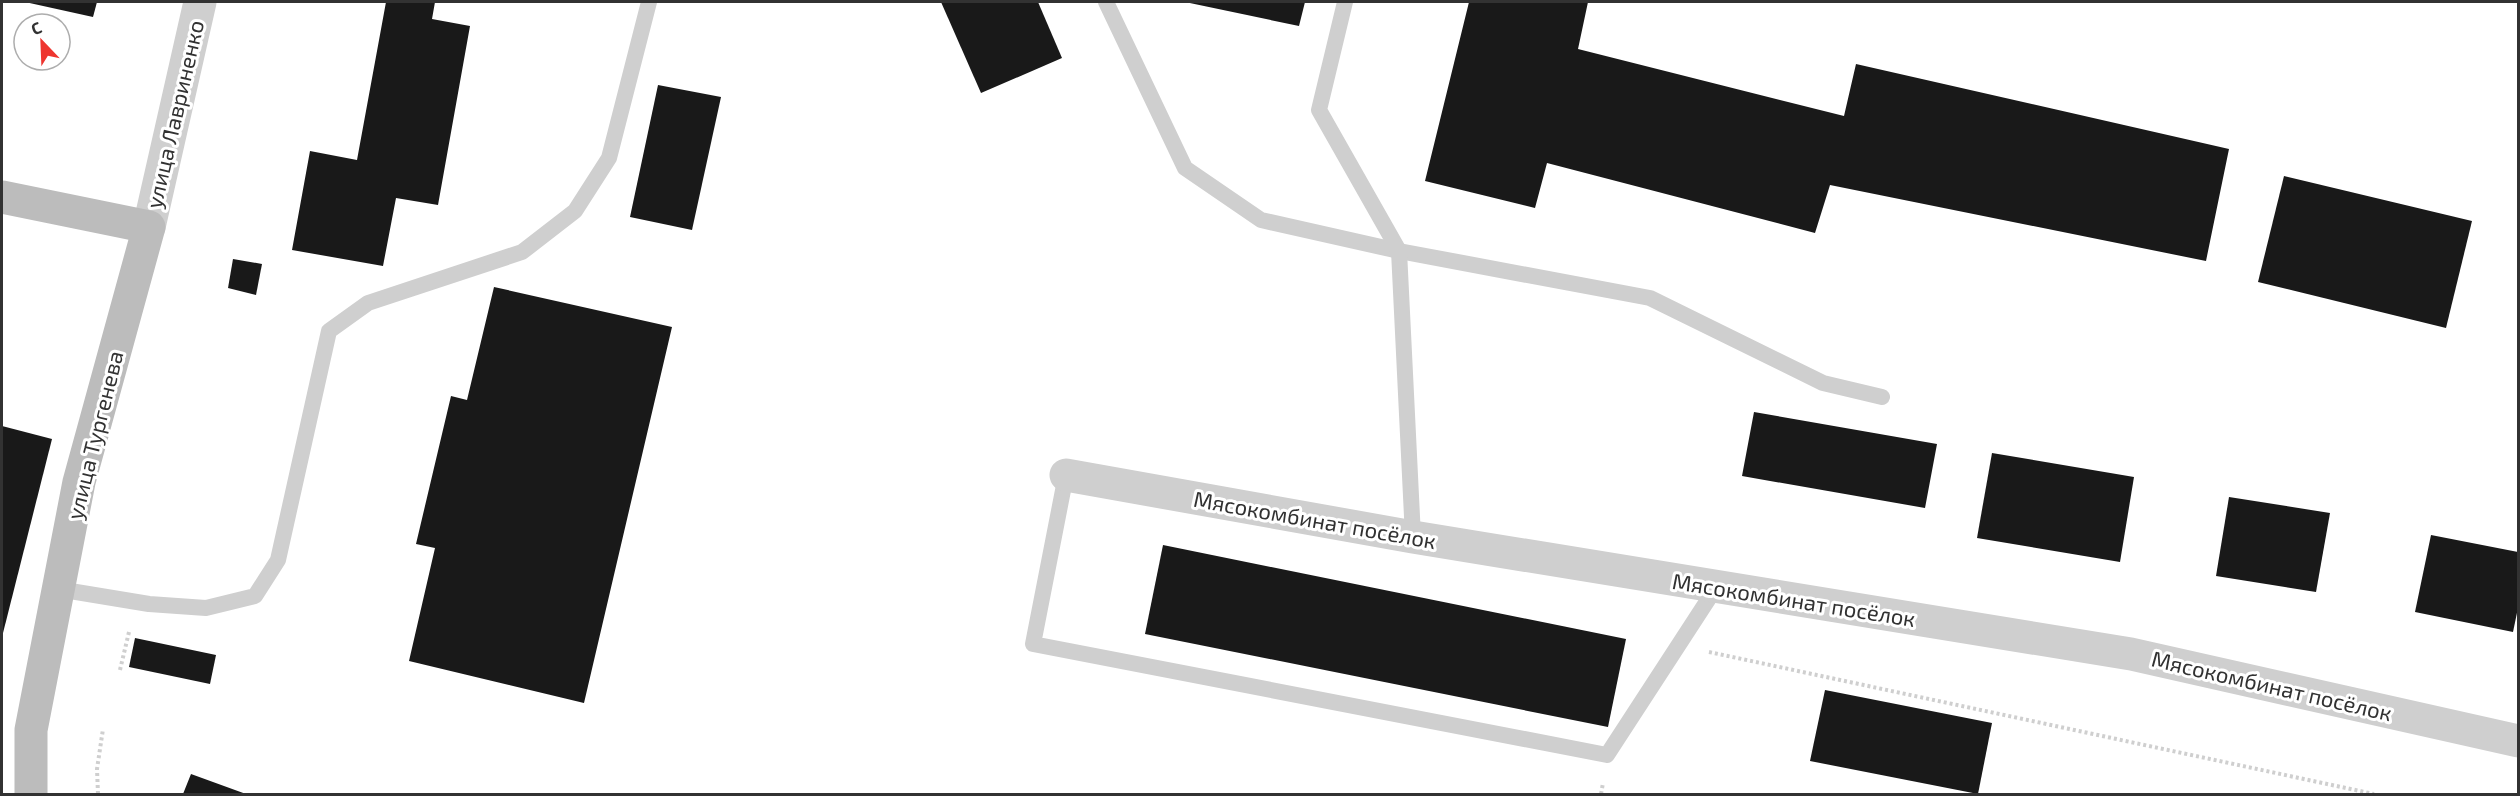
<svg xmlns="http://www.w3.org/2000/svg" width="2520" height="796" viewBox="0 0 2520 796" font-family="'Exo 2',sans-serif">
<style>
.building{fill:#191919}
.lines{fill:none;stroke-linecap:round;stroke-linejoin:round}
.path{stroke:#cfcfcf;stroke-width:4;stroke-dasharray:3 3;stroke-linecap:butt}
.lane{stroke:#cfcfcf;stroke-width:16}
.street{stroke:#cfcfcf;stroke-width:33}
.secondary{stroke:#bcbcbc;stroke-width:33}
.labels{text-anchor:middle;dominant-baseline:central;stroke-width:6;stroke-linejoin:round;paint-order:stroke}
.street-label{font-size:22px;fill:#323232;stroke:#fff}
</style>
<rect width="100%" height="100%" fill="#fff"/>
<g class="building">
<polygon points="25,2 97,2 93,17"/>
<polygon points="386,2 435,2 432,19 470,26 438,205 396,198 383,266 292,250 310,151 357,160"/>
<polygon points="941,2 1038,2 1062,58 981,93"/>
<polygon points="1185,2 1305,2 1299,26"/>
<polygon points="1469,2 1588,2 1578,49 1844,116 1856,64 2229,149 2206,261 1830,185 1815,233 1547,163 1535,208 1425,181"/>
<polygon points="658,85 721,97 692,230 630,217"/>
<polygon points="2284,176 2472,221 2446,328 2258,282"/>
<polygon points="233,259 262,264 256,295 228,288"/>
<polygon points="494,287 672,327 584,703 409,661 435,548 416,544 451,396 467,400"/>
<polygon points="1754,412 1937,444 1925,508 1742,476"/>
<polygon points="2,426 52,439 2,637"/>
<polygon points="1992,453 2134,477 2120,562 1977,538"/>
<polygon points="2229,497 2330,513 2316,592 2216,576"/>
<polygon points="2431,535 2518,552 2518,608 2513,632 2415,612"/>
<polygon points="1163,545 1626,639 1608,727 1145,634"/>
<polygon points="135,638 216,655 210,684 129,667"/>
<polygon points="1825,690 1992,723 1978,794 1810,761"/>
<polygon points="191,774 246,794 183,794"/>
</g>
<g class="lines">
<g class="path">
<polyline points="1709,652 2374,794"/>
<polyline points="120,670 129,632"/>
<polyline points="98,794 97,769 103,729"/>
<polyline points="1601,794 1603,783"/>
</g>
<g class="lane">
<polyline points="1106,2 1185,168 1261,220 1399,251 1650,298 1823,383 1882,397"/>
<polyline points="1345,2 1319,110 1399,251 1413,537"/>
<polyline points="1066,475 1033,644 1607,755 1717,586"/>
<polyline points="58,589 149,604 206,608 255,596 278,560 329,331 368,303 522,252 575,211 609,158 649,2"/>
</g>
<g class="street">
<polyline points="149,227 200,2"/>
<polyline points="1066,475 1413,537 2131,654 2518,741"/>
</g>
<polyline class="secondary" points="2,197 149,227 79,482 31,730 31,794"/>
</g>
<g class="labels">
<g class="street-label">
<text transform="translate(174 114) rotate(-77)">улица Лавриненко</text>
<text transform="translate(94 435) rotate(-76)">улица Тургенева</text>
<text transform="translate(1315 519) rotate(10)">Мясокомбинат посёлок</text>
<text transform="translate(1794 599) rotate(9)">Мясокомбинат посёлок</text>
<text transform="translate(2272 685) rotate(13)">Мясокомбинат посёлок</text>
</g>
</g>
<rect width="2520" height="796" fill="none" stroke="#323232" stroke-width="6"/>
<g transform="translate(42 42) rotate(337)"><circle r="28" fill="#ffffff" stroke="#adadad" stroke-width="1.5"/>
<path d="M0-4.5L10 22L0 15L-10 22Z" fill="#ee352f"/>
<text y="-9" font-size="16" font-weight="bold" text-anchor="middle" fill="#323232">С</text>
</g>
</svg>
